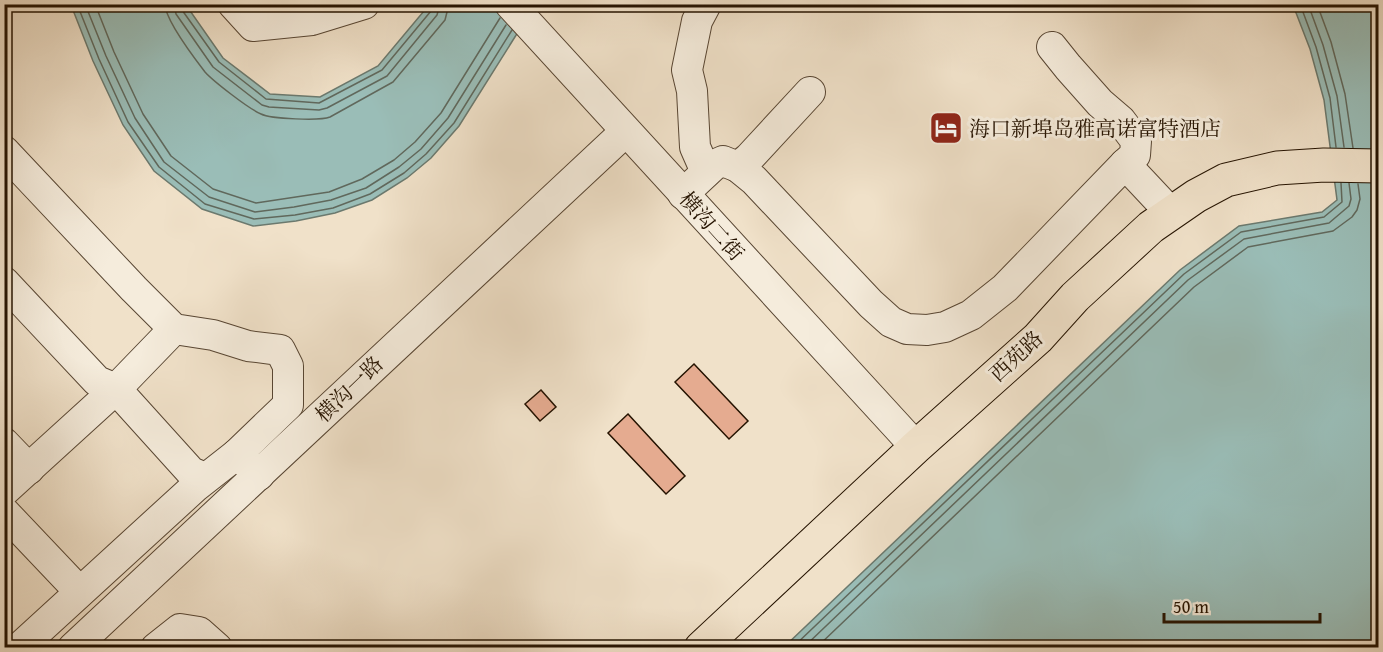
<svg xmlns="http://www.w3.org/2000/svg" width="1383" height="652" viewBox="0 0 1383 652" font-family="'Gentium Book Plus','Noto Serif SC',serif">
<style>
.water{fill:#9abdb7;stroke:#6b796e;stroke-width:1.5}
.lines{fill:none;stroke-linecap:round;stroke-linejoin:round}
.shore{stroke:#60685c;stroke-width:1.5}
.building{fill:#e5ab90;stroke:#251301;stroke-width:1.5}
.minor-casing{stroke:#584633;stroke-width:32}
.major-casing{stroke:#251301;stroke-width:35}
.minor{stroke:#f5ecdc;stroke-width:30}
.major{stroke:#f0e1c9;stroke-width:33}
.labels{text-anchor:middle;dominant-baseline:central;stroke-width:6;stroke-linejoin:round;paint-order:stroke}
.poi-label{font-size:21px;fill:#251301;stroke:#f5ecdc;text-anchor:start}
.street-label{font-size:21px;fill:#251301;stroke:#f5ecdc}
</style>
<rect width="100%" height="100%" fill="#f0e1c9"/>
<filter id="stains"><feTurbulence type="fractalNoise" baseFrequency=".00333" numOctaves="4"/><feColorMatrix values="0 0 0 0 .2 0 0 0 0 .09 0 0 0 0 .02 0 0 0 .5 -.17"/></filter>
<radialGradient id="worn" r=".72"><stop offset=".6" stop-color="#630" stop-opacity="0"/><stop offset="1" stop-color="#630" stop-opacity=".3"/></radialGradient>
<g class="water">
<polygon points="71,5 186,5 223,58 270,94 320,97 378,66 429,5 535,5 459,126 431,158 407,178 372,200 335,213 296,221 253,226 202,209 154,171 123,125 93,61"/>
<polygon points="1293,5 1378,5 1378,647 783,648 1180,270 1239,226 1322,212 1337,200 1324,100 1310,49"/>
</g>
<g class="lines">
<g class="shore">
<polyline points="77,4 99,59 128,122 159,167 205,204 254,219 295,215 333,208 370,194 404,173 426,154 454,123 512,30"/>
<polyline points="85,4 106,56 135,118 164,162 209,197 255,212 294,207 331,200 366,188 399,167 421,149 448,118 506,25"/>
<polyline points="95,4 114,52 143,114 171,156 213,189 256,203 329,192 362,179 394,160 415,142 441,113 500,18"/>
<path d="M165,4C165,20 195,59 205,72C213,81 249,109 261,114C271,119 320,121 330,117L393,82L445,20L449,4"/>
<polyline points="174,4 176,14 213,67 262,105 269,107 319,110 327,108 387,76 437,15 440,4"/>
<polyline points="181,4 182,10 219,62 266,99 319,103 382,70 431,11 433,4"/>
<polyline points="1300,4 1316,47 1330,98 1336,147"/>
<polyline points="1308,4 1323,45 1337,96 1344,147"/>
<polyline points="1317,4 1331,42 1345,94 1353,148"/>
<polyline points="792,648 1184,274 1241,232 1324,217 1342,202 1341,183"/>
<polyline points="803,648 1188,280 1244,239 1329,223 1349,206 1351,199 1349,183"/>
<polyline points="816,648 1194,287 1248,247 1333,231 1352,217 1357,210 1360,199 1358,184"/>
</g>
</g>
<g class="building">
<polygon points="694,364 748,421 729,439 675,382"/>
<polygon points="541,390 556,407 540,421 525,404"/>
<polygon points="628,414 685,476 666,494 608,433"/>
</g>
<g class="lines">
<defs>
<g id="minor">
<polyline points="233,4 253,26 312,20 364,4"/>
<polyline points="510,4 916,447"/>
<polyline points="706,4 697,21 687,70 692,91 695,147 706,172"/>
<polyline points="1052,47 1068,67 1100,103 1121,121 1136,141 1135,155 1125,164"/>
<polyline points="4,151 134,289 174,329 213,335 248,346 280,350 288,366 288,405 237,454 259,475"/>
<polyline points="738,167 749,158 810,92"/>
<polyline points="683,194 714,165 723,161 738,167 754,180 871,304 891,322 907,329 927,330 945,327 971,315 1005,288 1125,164 1171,213"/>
<polyline points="4,282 97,381 116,389 191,472 205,478"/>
<polyline points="4,443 29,469"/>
<polyline points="4,491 116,389 174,329"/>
<polyline points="4,512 79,591"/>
<polyline points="19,648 195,487 237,454"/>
<polyline points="73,648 625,132"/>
<polyline points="156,648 180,629 199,632 217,648"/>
</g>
<polyline id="major" points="701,648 916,447 1038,338 1075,297 1151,227 1196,196 1226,180 1277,168 1324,165 1378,166"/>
</defs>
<use href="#minor" class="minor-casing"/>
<use href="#major" class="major-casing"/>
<use href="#minor" class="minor"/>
<use href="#major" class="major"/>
</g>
<defs>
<symbol id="hotel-square" viewBox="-11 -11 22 22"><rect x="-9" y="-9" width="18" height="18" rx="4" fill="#8f2418" stroke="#f5ecdc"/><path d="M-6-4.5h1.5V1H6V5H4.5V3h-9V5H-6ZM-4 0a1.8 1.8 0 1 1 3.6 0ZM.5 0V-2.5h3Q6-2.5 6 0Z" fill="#fff"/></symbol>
</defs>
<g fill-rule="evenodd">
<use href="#hotel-square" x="927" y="109" width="38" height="38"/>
</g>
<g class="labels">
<g class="poi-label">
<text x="969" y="128">海口新埠岛雅高诺富特酒店</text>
</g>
<g class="street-label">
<text transform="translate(712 226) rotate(48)">横沟二街</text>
<text transform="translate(1016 356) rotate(-43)">西苑路</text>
<text transform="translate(349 389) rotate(-44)">横沟一路</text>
</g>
</g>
<rect width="1383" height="652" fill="none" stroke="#f0e1c9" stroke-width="24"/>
<rect x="6" y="6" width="1371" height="640" fill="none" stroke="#251301" stroke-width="3"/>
<rect x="12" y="12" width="1359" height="628" fill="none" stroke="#251301" stroke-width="1.5"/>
<path d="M1164 613v9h156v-9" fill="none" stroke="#251301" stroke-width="3"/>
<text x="1173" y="613" font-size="18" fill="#251301" stroke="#f5ecdc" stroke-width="4.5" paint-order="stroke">50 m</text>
<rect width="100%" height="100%" filter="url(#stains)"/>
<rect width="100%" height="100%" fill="url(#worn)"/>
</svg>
